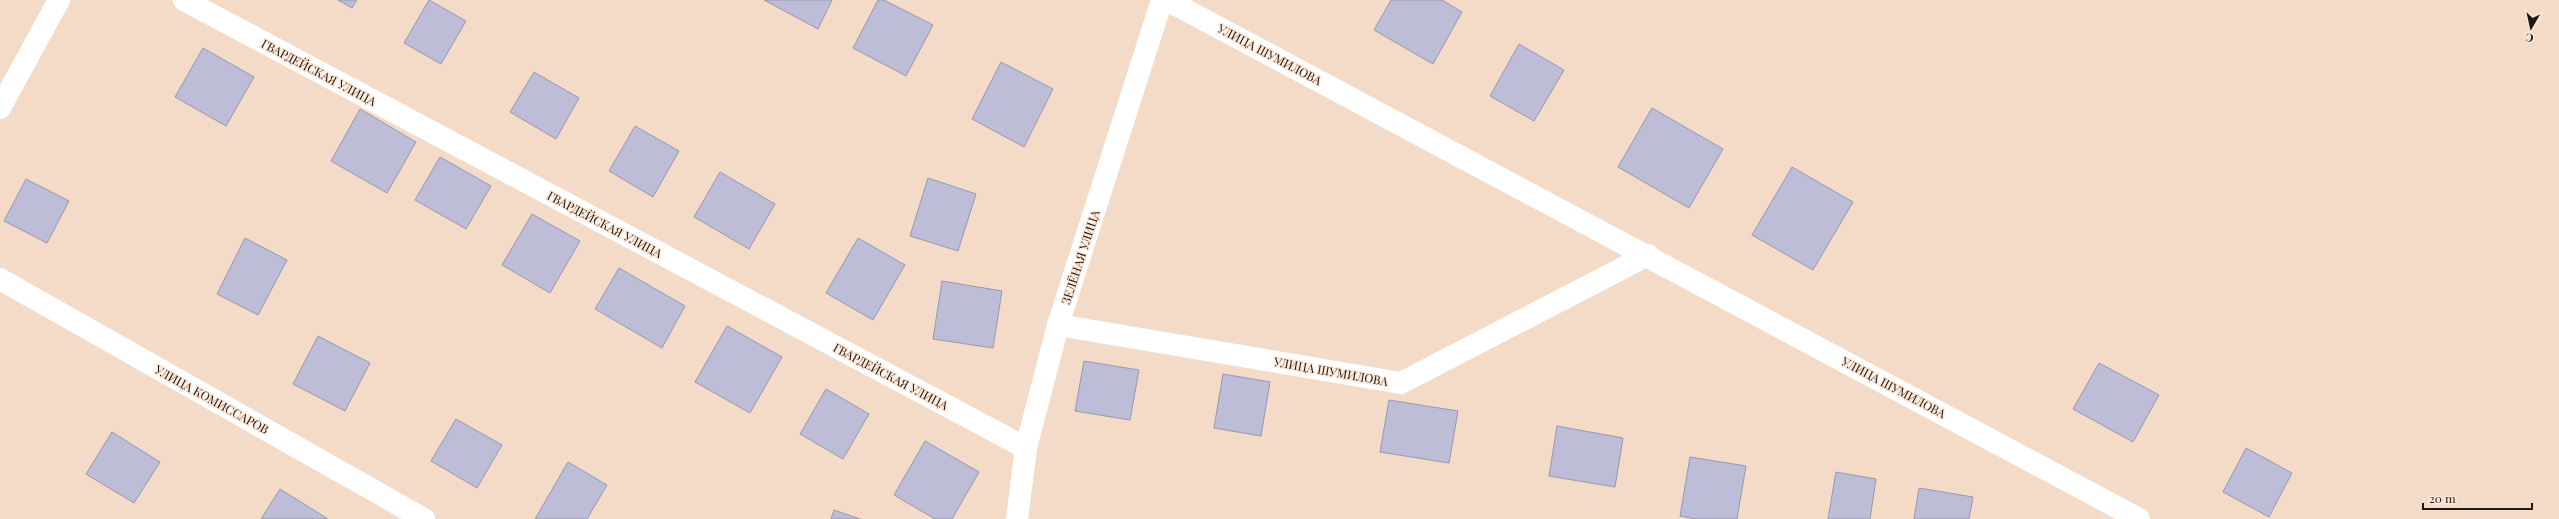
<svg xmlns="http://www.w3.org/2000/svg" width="2559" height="519" viewBox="0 0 2559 519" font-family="'Playfair Display',serif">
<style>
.building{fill:#bebdd8;stroke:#9897b0}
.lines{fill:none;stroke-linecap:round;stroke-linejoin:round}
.minor{stroke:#fff;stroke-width:22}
.labels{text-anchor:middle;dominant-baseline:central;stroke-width:3;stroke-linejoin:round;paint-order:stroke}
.street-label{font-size:12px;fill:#1f1710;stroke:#fde9da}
</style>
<rect width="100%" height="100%" fill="#f4dbc8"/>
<g class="building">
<polygon points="338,0 357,0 352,8"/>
<polygon points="429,0 466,21 441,64 404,43"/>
<polygon points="764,0 832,0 818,29"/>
<polygon points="878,0 884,0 933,25 906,76 853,48"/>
<polygon points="1391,0 1442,0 1462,12 1433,64 1374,30"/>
<polygon points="1519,44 1564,70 1534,121 1490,96"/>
<polygon points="203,48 254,77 226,126 175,97"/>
<polygon points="1001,62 1053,89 1024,147 972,119"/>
<polygon points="534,72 579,98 556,139 510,112"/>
<polygon points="1652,108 1723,149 1689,208 1618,167"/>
<polygon points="360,109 416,142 387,193 331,161"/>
<polygon points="635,126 679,151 653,197 609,171"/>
<polygon points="440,157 491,186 466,229 415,200"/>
<polygon points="1792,167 1853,202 1813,270 1752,235"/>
<polygon points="720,172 775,204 749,249 694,217"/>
<polygon points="928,178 976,194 958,251 910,236"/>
<polygon points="26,179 69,201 47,243 4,221"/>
<polygon points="532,214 580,241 550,293 502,265"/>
<polygon points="245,238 287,260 258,315 217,294"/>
<polygon points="858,238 905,265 873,320 826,293"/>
<polygon points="619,268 685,306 662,348 595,309"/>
<polygon points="942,281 1002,291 993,348 933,339"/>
<polygon points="727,326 782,357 750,413 695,382"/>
<polygon points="318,336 370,363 345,411 293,384"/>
<polygon points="1084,361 1139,370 1130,420 1075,411"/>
<polygon points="2099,363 2159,395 2133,442 2073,409"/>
<polygon points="1223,374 1270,382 1261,436 1214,428"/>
<polygon points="826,389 869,414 843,459 800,434"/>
<polygon points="1389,400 1458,411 1449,463 1380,452"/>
<polygon points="456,419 502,445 477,488 431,461"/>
<polygon points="1557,426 1623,438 1615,487 1549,476"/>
<polygon points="112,432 160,462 134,503 86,474"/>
<polygon points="925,441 979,472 952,519 935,519 894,495"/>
<polygon points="2246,448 2292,473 2269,517 2223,492"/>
<polygon points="1690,457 1746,466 1737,519 1696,519 1680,516"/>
<polygon points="568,462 607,485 587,519 535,519"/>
<polygon points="1836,472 1876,479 1870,519 1828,519"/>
<polygon points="1919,488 1973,497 1969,519 1914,519"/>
<polygon points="280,489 328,519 261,519"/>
<polygon points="834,510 860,519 831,519"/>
</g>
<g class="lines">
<g class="minor">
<polyline points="184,0 1026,448"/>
<polyline points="1167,0 2139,519"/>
<polyline points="0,108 59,0"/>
<polyline points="0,279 424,519"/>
<polyline points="1058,325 1401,383 1648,255"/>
<polyline points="1017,519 1026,448 1058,325 1162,0"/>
</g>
</g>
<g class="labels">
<g class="street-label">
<text transform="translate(1270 54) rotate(28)">УЛИЦА ШУМИЛОВА</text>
<text transform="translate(319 72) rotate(28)">ГВАРДЕЙСКАЯ УЛИЦА</text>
<text transform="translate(605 224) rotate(28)">ГВАРДЕЙСКАЯ УЛИЦА</text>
<text transform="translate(1080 257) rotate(-72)">ЗЕЛЁНАЯ УЛИЦА</text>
<text transform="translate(1331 371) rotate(10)">УЛИЦА ШУМИЛОВА</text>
<text transform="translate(891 376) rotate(28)">ГВАРДЕЙСКАЯ УЛИЦА</text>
<text transform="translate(1894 387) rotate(28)">УЛИЦА ШУМИЛОВА</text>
<text transform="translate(212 399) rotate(29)">УЛИЦА КОМИССАРОВ</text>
</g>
</g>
<g transform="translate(2531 28) rotate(189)" stroke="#fde9da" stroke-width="3" paint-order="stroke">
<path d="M0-3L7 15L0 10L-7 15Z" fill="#1f1710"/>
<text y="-6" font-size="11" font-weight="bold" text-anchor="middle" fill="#1f1710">С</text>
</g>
<path d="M2423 503v6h109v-6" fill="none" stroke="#1f1710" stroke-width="2"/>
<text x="2429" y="503" font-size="12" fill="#1f1710" stroke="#fde9da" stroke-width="3" paint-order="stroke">20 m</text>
</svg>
